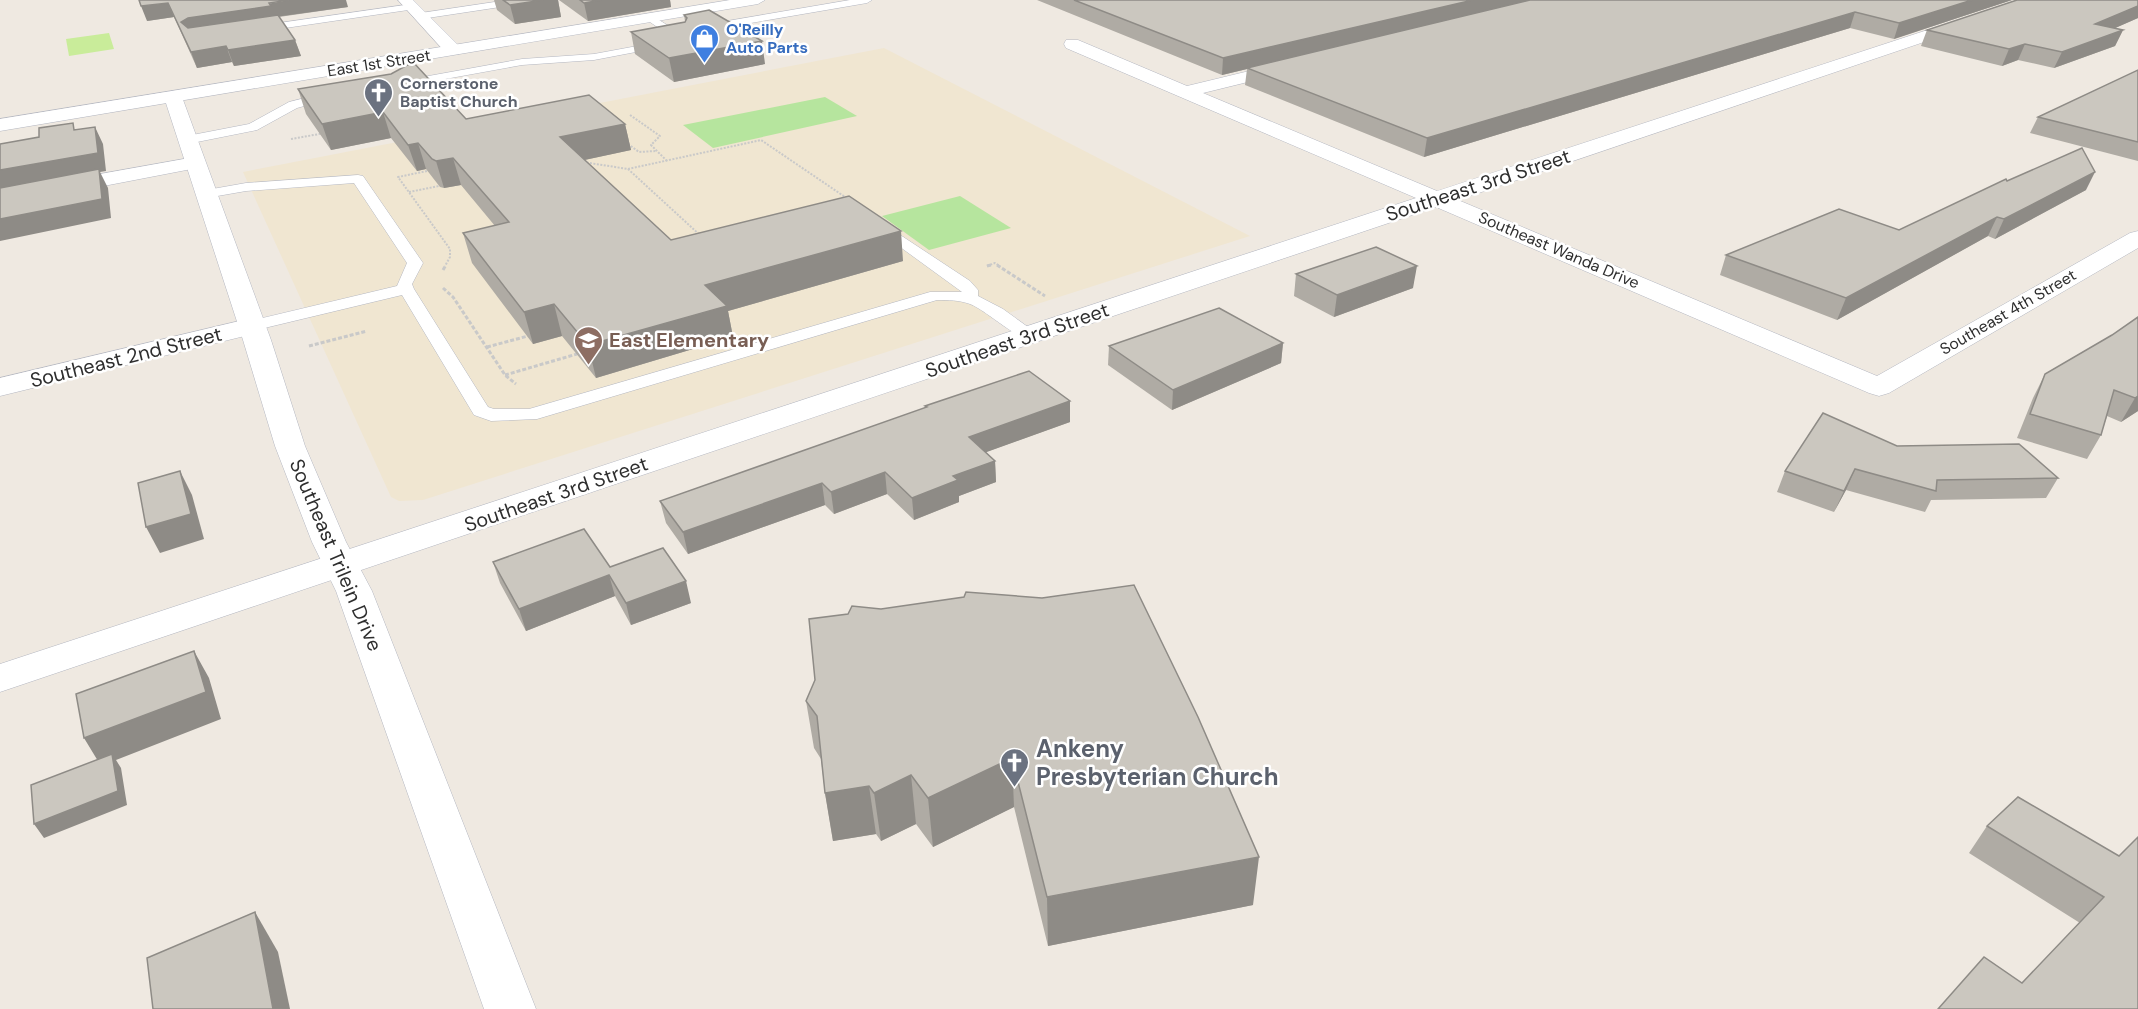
<svg xmlns="http://www.w3.org/2000/svg" width="2138" height="1009" viewBox="0 0 2138 1009" font-family="'DM Sans',sans-serif">
<style>
.education{fill:#f0e6d1}
.green{fill:#b6e59e}
.pitch{fill:#c9ec9a}
.lines{fill:none;stroke-linecap:round;stroke-linejoin:round}
.service-casing{stroke:#b4b7c1;stroke-width:1}
.minor-casing{stroke:#b4b7c1;stroke-width:1}
.tertiary-casing{stroke:#b4b7c1;stroke-width:1}
.secondary-casing{stroke:#b4b7c1;stroke-width:1}
.path-far1{stroke:#c9c9c9;stroke-width:2;stroke-dasharray:2 1.5;stroke-linecap:butt}
.path{stroke:#c9c9c9;stroke-width:3;stroke-dasharray:4 2;stroke-linecap:butt}
.service{fill:#fff;fill-rule:evenodd}
.minor{fill:#fff;fill-rule:evenodd}
.tertiary{fill:#fff;fill-rule:evenodd}
.secondary{fill:#fff;fill-rule:evenodd}
.wall{fill:#afaba4}
.shaded-wall{fill:#8e8b86}
.building{fill:#cbc7bf;stroke:#8e8b86;stroke-width:1.5}
.labels{text-anchor:middle;dominant-baseline:central;stroke-width:5;stroke-linejoin:round;paint-order:stroke}
.far-shop-label{font-size:16px;font-weight:bold;fill:#366cbe;stroke:#fff;text-anchor:start}
.far-street-label{font-size:16px;fill:#2e2e2e;stroke:#fff}
.far-worship-label{font-size:16px;font-weight:bold;fill:#5b616d;stroke:#fff;text-anchor:start}
.street-label{font-size:20px;fill:#2e2e2e;stroke:#fff}
.education-label{font-size:20px;font-weight:bold;fill:#785e54;stroke:#fff;text-anchor:start}
.near-worship-label{font-size:24px;font-weight:bold;fill:#5b616d;stroke:#fff;text-anchor:start}
</style>
<rect width="100%" height="100%" fill="#efe9e1"/>
<polygon class="education" points="884,48 1250,236 423,500 399,501 391,497 243,172"/>
<g class="green">
<polygon points="825,97 857,116 713,148 683,125"/>
<polygon points="960,196 1011,228 929,250 882,216"/>
</g>
<polygon class="pitch" points="109,33 114,49 69,56 66,39"/>
<g class="lines">
<defs>
<g id="service">
<polygon points="508,0 532,0 527,3 421,19 416,16 421,13"/>
<polygon points="850,0 872,0 867,3 704,31 699,28 704,25"/>
<polygon points="412,4 417,7 415,9 258,32 253,29 258,26"/>
<polygon points="651,15 688,38 688,42 594,60 522,65 401,87 395,84 401,81 522,59 594,54 675,39 647,20 646,18"/>
<polygon points="329,92 335,96 333,98 297,108 257,130 187,144 181,140 187,136 249,124 289,102"/>
<path d="M358,175L363,176L423,263L412,284L414,289L488,407L494,409H529L930,292H962L874,228L872,225L874,222L879,221L970,281L978,290V296L1003,309L1039,335L1036,339C1019,343 988,311 970,304C959,300 948,300 937,300L537,419L491,421L474,415L402,295L252,331L246,330L244,326L246,322L397,286L407,263L354,183L246,191L206,198L201,197L199,194L201,191L246,183Z"/>
</g>
<g id="minor">
<polygon points="2019,0 2041,0 2039,3 1458,200 1877,376 2130,233 2138,231 2138,248 1889,393 1879,396 1869,393 1436,207 0,692 0,664 1416,198 1066,48 1064,44 1066,40 1078,40 1187,86 1291,61 1297,62 1300,66 1297,70 1203,93 1437,191"/>
<polygon points="195,157 202,159 205,163 202,167 0,206 0,192"/>
<polygon points="252,318 261,320 265,326 261,332 0,396 0,378"/>
</g>
<g id="tertiary">
<polygon points="398,0 413,0 459,46 461,50 459,54 447,54"/>
<polygon points="173,91 180,93 182,97 271,340 305,446 346,542 372,591 536,1009 484,1009 336,591 312,542 275,446 243,340 164,97 166,93"/>
</g>
<polygon id="secondary" points="730,0 765,0 758,4 0,131 0,119"/>
</defs>
<use href="#service" class="service-casing"/>
<use href="#minor" class="minor-casing"/>
<use href="#tertiary" class="tertiary-casing"/>
<use href="#secondary" class="secondary-casing"/>
<g class="path-far1">
<polyline points="630,115 660,136 651,145 667,161"/>
<polyline points="291,139 325,133"/>
<polyline points="628,144 639,152 656,151"/>
<polyline points="583,162 628,169 761,140 848,199"/>
<polyline points="628,169 701,236"/>
<polyline points="427,171 398,177 450,249 450,257 445,266"/>
<polyline points="409,192 439,186"/>
<polyline points="987,266 995,263 1000,266"/>
</g>
<g class="path">
<polyline points="997,265 1045,296"/>
<polyline points="987,266 991,265"/>
<polyline points="443,270 446,265"/>
<polyline points="443,288 453,297 505,375 516,384"/>
<polyline points="309,346 367,331"/>
<polyline points="487,347 528,336"/>
<polyline points="505,375 577,354"/>
</g>
<use href="#service" class="service"/>
<use href="#minor" class="minor"/>
<use href="#tertiary" class="tertiary"/>
<use href="#secondary" class="secondary"/>
</g>
<g class="wall">
<polygon points="494,0 558,0 561,17 515,24 497,10"/>
<polygon points="559,0 670,0 671,7 588,21"/>
<polygon points="1037,0 2012,0 1894,39 1850,28 1424,157 1245,85 1247,69 1222,75"/>
<polygon points="2138,0 2138,18 2115,28 2123,30 2115,46 2054,68 2018,60 2002,66 1921,46 1927,30"/>
<polygon points="183,1 348,7 279,17 295,40 301,56 234,66 232,62 197,68 174,17 147,21"/>
<polygon points="684,15 765,64 674,82 635,54 631,32 685,22 685,21"/>
<polygon points="2138,70 2138,161 2030,133 2038,117"/>
<polygon points="298,89 466,119 625,124 631,150 584,160 671,240 903,261 728,311 733,337 596,378 562,336 533,344 472,263 463,233 495,226 461,185 444,188 440,187 426,169 417,171 391,138 331,150 306,114"/>
<polygon points="2007,181 2086,190 1995,239 1988,236 1837,320 1720,275 1726,255 1899,230"/>
<polygon points="1296,274 1413,288 1334,317 1294,296"/>
<polygon points="2138,317 2138,411 2121,422 2107,416 2101,435 2087,459 2017,438 2033,398 2045,374 2112,335"/>
<polygon points="1283,343 1281,363 1172,410 1108,365 1109,346"/>
<polygon points="1070,401 1070,422 986,452 995,461 996,482 959,496 959,502 914,520 887,494 834,514 825,505 688,554 666,523 660,501 925,408 925,406"/>
<polygon points="1897,446 2058,478 2046,498 1931,500 1925,512 1846,490 1834,512 1777,492 1785,471"/>
<polygon points="493,562 610,567 691,603 631,625 615,596 526,631 500,583"/>
<polygon points="809,619 1253,905 1048,946 1014,807 933,847 916,824 881,841 876,834 833,841 825,793 821,759 814,748 806,701 815,680"/>
<polygon points="1987,826 2119,856 2138,1009 2022,983 2080,923 1969,853"/>
</g>
<g class="shaded-wall">
<polygon points="289,0 346,0 348,7 275,17 187,37 181,22 188,18"/>
<polygon points="543,0 558,0 561,17 515,24 510,5"/>
<polygon points="601,0 670,0 671,7 588,21 584,3"/>
<polygon points="1473,0 1532,0 1247,68 1247,69 1222,75 1223,58"/>
<polygon points="1972,0 2012,0 1894,39 1899,23"/>
<polygon points="168,3 174,17 147,21 141,6"/>
<polygon points="2138,6 2138,18 2088,40 2095,24"/>
<polygon points="1855,12 1850,28 1424,157 1427,138"/>
<polygon points="2123,30 2115,46 2054,68 2062,52"/>
<polygon points="295,40 301,56 234,66 228,50"/>
<polygon points="762,41 765,64 674,82 669,58"/>
<polygon points="2025,44 2018,60 2002,66 2009,49"/>
<polygon points="226,46 232,62 197,68 191,52"/>
<polygon points="383,112 391,138 331,150 322,124"/>
<polygon points="625,124 631,150 566,164 560,137"/>
<polygon points="95,127 103,144 106,171 100,172 108,188 111,218 0,241 0,170"/>
<polygon points="418,143 426,169 417,171 408,145"/>
<polygon points="453,158 461,185 444,188 436,161"/>
<polygon points="2095,172 2086,190 1995,239 2004,219"/>
<polygon points="1997,217 1988,236 1837,320 1846,298"/>
<polygon points="901,231 903,261 728,311 733,337 596,378 588,345 705,285"/>
<polygon points="1417,266 1413,288 1334,317 1337,295"/>
<polygon points="554,304 562,336 533,344 524,312"/>
<polygon points="1283,343 1281,363 1172,410 1173,390"/>
<polygon points="2138,396 2138,411 2121,422 2135,398"/>
<polygon points="1070,401 1070,422 970,458 969,437"/>
<polygon points="995,461 996,482 959,496 959,502 914,520 912,498 953,476"/>
<polygon points="1855,469 1846,490 1834,512 1844,491"/>
<polygon points="180,471 192,495 204,539 160,553 146,527"/>
<polygon points="885,472 887,494 834,514 831,492"/>
<polygon points="822,483 825,505 688,554 683,532"/>
<polygon points="609,575 615,596 526,631 519,609"/>
<polygon points="686,581 691,603 631,625 626,603"/>
<polygon points="194,651 209,678 221,719 116,760 121,768 127,805 44,838 34,824 101,766 84,738"/>
<polygon points="1012,758 1014,807 933,847 928,798"/>
<polygon points="911,775 916,824 881,841 874,793"/>
<polygon points="869,786 876,834 833,841 825,793"/>
<polygon points="1259,857 1253,905 1048,946 1047,897"/>
<polygon points="255,912 278,952 290,1009 273,1009"/>
</g>
<g class="building">
<polygon points="139,0 289,0 269,3 271,6 188,18 181,22 188,28 278,15 295,40 228,50 226,46 191,52 168,3 141,6"/>
<polygon points="503,0 543,0 510,5"/>
<polygon points="580,0 601,0 584,3"/>
<polygon points="1074,0 1473,0 1223,58"/>
<polygon points="1530,0 1972,0 1899,23 1855,12 1427,138 1247,68"/>
<polygon points="2017,0 2138,0 2138,6 2095,24 2123,30 2062,52 2025,44 2009,49 1927,30"/>
<polygon points="709,10 762,41 669,58 631,32 685,22 687,18 684,15"/>
<polygon points="413,62 466,119 589,95 625,124 560,137 671,240 849,196 901,231 705,285 727,306 588,345 554,304 524,312 463,233 509,222 453,158 436,161 432,159 418,143 408,145 383,112 322,124 298,89 391,74"/>
<polygon points="2138,70 2138,142 2038,117"/>
<polygon points="73,123 74,130 95,127 98,153 0,170 0,144 39,137 39,128"/>
<polygon points="2082,148 2095,172 2004,219 1997,217 1846,298 1726,255 1839,209 1899,230 2006,179 2007,181"/>
<polygon points="99,169 102,199 0,219 0,188"/>
<polygon points="1376,247 1417,266 1337,295 1296,274"/>
<polygon points="1219,308 1283,343 1173,390 1109,346"/>
<polygon points="2138,317 2138,396 2135,398 2114,390 2101,435 2030,414 2045,374 2112,335"/>
<polygon points="1029,371 1070,401 969,437 995,461 953,476 958,480 912,498 885,472 831,492 822,483 683,532 660,501 927,407 925,406"/>
<polygon points="1823,413 1897,446 2019,444 2058,478 1937,480 1936,491 1855,469 1844,491 1785,471"/>
<polygon points="180,471 191,514 146,527 138,483"/>
<polygon points="584,529 610,567 663,548 686,581 626,603 609,575 519,609 493,562"/>
<polygon points="1134,585 1198,717 1259,857 1047,897 1012,758 928,798 911,775 874,793 869,786 825,793 817,716 806,701 815,680 809,619 848,614 852,606 881,609 964,597 966,592 1042,598"/>
<polygon points="194,651 206,692 84,738 76,694"/>
<polygon points="112,754 118,791 34,824 31,785"/>
<polygon points="2018,797 2119,856 2138,837 2138,1009 1938,1009 1984,957 2022,983 2104,897 1987,826"/>
<polygon points="255,912 273,1009 153,1009 147,958"/>
</g>
<defs>
<symbol id="shop-pin" viewBox="-11 -11 22 30"><path d="M0 17L-7.5 6A9.5 9.5 0 1 1 7.5 6Z" fill="#3f7fe0" stroke="#fff"/><path d="M-5-2.5h2.3a2.7 3.5 0 0 1 5.4 0H5L5.5 6h-11ZM-1.5-2.5h3a1.5 2.3 0 0 0-3 0Z" fill="#fff"/></symbol>
<symbol id="church-pin" viewBox="-11 -11 22 30"><path d="M0 17L-7.5 6A9.5 9.5 0 1 1 7.5 6Z" fill="#6b7280" stroke="#fff"/><path d="M-1.2-6h2.4v3.5h3.3v2.4h-3.3V6h-2.4V-.1h-3.3v-2.4h3.3Z" fill="#fff"/></symbol>
<symbol id="school-pin" viewBox="-11 -11 22 30"><path d="M0 17L-7.5 6A9.5 9.5 0 1 1 7.5 6Z" fill="#8d6e63" stroke="#fff"/><path d="M0-5L7-2L0 1L-7-2ZM-4 1L0 2.5L4 1V4Q0 6-4 4Z" fill="#fff"/></symbol>
</defs>
<g fill-rule="evenodd">
<use href="#shop-pin" x="688" y="22" width="33" height="45"/>
<use href="#church-pin" x="362" y="76" width="33" height="45"/>
<use href="#school-pin" x="572" y="324" width="33" height="45"/>
<use href="#church-pin" x="998" y="746" width="33" height="45"/>
</g>
<g class="labels">
<g class="far-shop-label">
<text x="726" y="29">O'Reilly<tspan x="726" dy="18">Auto Parts</tspan></text>
</g>
<g class="far-street-label">
<text transform="translate(379 63) rotate(-9)">East 1st Street</text>
<text transform="translate(1559 250) rotate(23)">Southeast Wanda Drive</text>
<text transform="translate(2008 312) rotate(-30)">Southeast 4th Street</text>
</g>
<g class="far-worship-label">
<text x="400" y="83">Cornerstone<tspan x="400" dy="18">Baptist Church</tspan></text>
</g>
<g class="street-label">
<text transform="translate(1478 185) rotate(-18)">Southeast 3rd Street</text>
<text transform="translate(1017 340) rotate(-19)">Southeast 3rd Street</text>
<text transform="translate(126 357) rotate(-14)">Southeast 2nd Street</text>
<text transform="translate(556 494) rotate(-19)">Southeast 3rd Street</text>
<text transform="translate(336 555) rotate(67)">Southeast Trilein Drive</text>
</g>
<g class="education-label">
<text x="609" y="340">East Elementary</text>
</g>
<g class="near-worship-label">
<text x="1036" y="748">Ankeny<tspan x="1036" dy="28">Presbyterian Church</tspan></text>
</g>
</g>
</svg>
